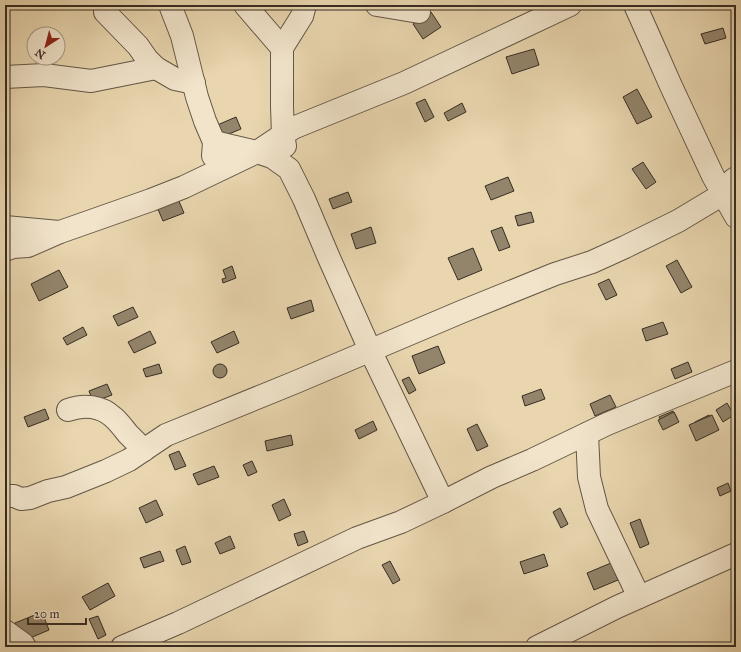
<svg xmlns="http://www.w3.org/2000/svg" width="741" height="652" viewBox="0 0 741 652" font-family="'IM FELL Great Primer',serif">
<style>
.building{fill:#93856c;stroke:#362d23}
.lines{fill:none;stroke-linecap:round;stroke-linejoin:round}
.minor-casing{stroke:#635746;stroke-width:24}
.minor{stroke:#f1e4cb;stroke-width:22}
</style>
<rect width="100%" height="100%" fill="#e9d6af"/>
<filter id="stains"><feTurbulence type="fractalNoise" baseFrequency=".005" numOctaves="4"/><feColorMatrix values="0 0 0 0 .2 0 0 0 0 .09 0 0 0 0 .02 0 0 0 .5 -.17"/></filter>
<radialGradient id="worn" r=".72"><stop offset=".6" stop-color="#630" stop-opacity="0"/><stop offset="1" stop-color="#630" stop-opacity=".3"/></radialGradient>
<g class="building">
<polygon points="431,12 441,27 423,39 413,24"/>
<polygon points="723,28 726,38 705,44 701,34"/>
<polygon points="534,49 539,65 512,74 506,57"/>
<polygon points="637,89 652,117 637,124 623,97"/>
<polygon points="425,99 434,117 425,122 416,103"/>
<polygon points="462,103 466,112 448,121 444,113"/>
<polygon points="236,117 241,129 219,138 215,126"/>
<polygon points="643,162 656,182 646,189 632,169"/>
<polygon points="508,177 514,191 491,200 485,186"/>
<polygon points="348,192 352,202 333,209 329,199"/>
<polygon points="178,199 184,213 163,221 157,207"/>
<polygon points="531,212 534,222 518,226 515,216"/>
<polygon points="371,227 376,243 356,249 351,234"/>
<polygon points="502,227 510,247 499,251 491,231"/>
<polygon points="473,248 482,270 458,280 448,258"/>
<polygon points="677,260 692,287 681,293 666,266"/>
<polygon points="232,266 236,278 223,283 222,279 226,278 223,270"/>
<polygon points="59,270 68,287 39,301 31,284"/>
<polygon points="609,279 617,295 606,300 598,284"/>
<polygon points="311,300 314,311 291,319 287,308"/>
<polygon points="133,307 138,317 118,326 113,316"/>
<polygon points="663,322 668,334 646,341 642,329"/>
<polygon points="83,327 87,335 67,345 63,338"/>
<polygon points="150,331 156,343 134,353 128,342"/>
<polygon points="234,331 239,343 217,353 211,342"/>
<polygon points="438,346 445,363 419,374 412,356"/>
<polygon points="688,362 692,372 675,379 671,369"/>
<polygon points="159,364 162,373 146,377 143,369"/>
<circle cx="220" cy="371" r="7"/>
<polygon points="409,377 416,390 409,394 402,380"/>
<polygon points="107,384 112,395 93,402 89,391"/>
<polygon points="541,389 545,399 525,406 522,396"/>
<polygon points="610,395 616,407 595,416 590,404"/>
<polygon points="727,403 734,415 723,422 716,410"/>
<polygon points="45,409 49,419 28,427 24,417"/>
<polygon points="673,411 677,418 663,424 659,417"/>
<polygon points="674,412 679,422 663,430 658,420"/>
<polygon points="709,415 716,429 702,436 695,422"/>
<polygon points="712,415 719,430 696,441 689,425"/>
<polygon points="373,421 377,430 359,439 355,430"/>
<polygon points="477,424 488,446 477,451 467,429"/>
<polygon points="291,435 293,445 267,451 265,441"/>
<polygon points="179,451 186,466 175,470 169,455"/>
<polygon points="252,461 257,472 248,476 243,465"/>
<polygon points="214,466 219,477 198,485 193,474"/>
<polygon points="728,483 731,491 720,496 717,488"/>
<polygon points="284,499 291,515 279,521 272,505"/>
<polygon points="156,500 163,515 146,523 139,508"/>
<polygon points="560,508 568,524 561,528 553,512"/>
<polygon points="640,519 649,544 640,548 630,523"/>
<polygon points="304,531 308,542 298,546 294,534"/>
<polygon points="230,536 235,548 220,554 215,543"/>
<polygon points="185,546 191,562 182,565 176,550"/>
<polygon points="160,551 164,561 144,568 140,558"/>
<polygon points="544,554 548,566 524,574 520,562"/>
<polygon points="390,561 400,580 393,584 382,565"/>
<polygon points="611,563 618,580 594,590 587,573"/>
<polygon points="108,583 115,596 90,610 82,597"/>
<polygon points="42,612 49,630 23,641 15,623"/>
<polygon points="98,616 106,635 98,639 89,619"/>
</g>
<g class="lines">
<defs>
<g id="minor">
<polyline points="170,5 182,36 197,97 205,121 214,142 213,156"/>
<polyline points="245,5 282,48"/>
<polyline points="377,5 419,12"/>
<polyline points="635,5 652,43 671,86 713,176 736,217"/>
<polyline points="105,12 138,46 147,59 156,68 175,79 194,83"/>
<polyline points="5,77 44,75 91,81 156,68"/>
<polyline points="214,142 257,152 272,157 289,169 304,199 329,258 370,350 443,502"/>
<polyline points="285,146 283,135 282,106 282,48 302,16 305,5"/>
<polyline points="5,227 59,232"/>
<polyline points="5,250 13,247 28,246 60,232 151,200 184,187 257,152 293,128 404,83 570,5"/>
<path d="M68,410C84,404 101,406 113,417C119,422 123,428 128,434C133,439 139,445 144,450"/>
<polyline points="587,434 589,477 597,509 639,597"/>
<polyline points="5,496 14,496 21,499 30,498 48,491 66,487 106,471 129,460 166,435 296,382 461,312 555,274 592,262 625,247 678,221 723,194 733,180 736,178"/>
<polyline points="5,631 23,644 25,647"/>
<polyline points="122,647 178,623 357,538 401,522 443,502 492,477 532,460 607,424 736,371"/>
<polyline points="537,647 617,607 736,554"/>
</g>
</defs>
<use href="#minor" class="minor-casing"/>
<use href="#minor" class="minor"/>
</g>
<rect width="741" height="652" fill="none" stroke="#e9d6af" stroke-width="20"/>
<rect x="6" y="6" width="729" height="640" fill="none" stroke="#362d23" stroke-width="2"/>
<rect x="10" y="10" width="721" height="632" fill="none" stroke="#362d23"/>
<g transform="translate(46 46) rotate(216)"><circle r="19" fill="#f1e4cb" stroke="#a69b88"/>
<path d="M0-3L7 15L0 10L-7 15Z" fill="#8f2418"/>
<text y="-6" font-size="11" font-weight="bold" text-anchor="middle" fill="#362d23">N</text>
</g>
<path d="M28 618v6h58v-6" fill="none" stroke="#362d23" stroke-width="2"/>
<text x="34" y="618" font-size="12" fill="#362d23" stroke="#f1e4cb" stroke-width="3" paint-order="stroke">20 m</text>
<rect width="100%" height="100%" filter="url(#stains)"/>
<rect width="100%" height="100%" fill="url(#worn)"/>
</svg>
